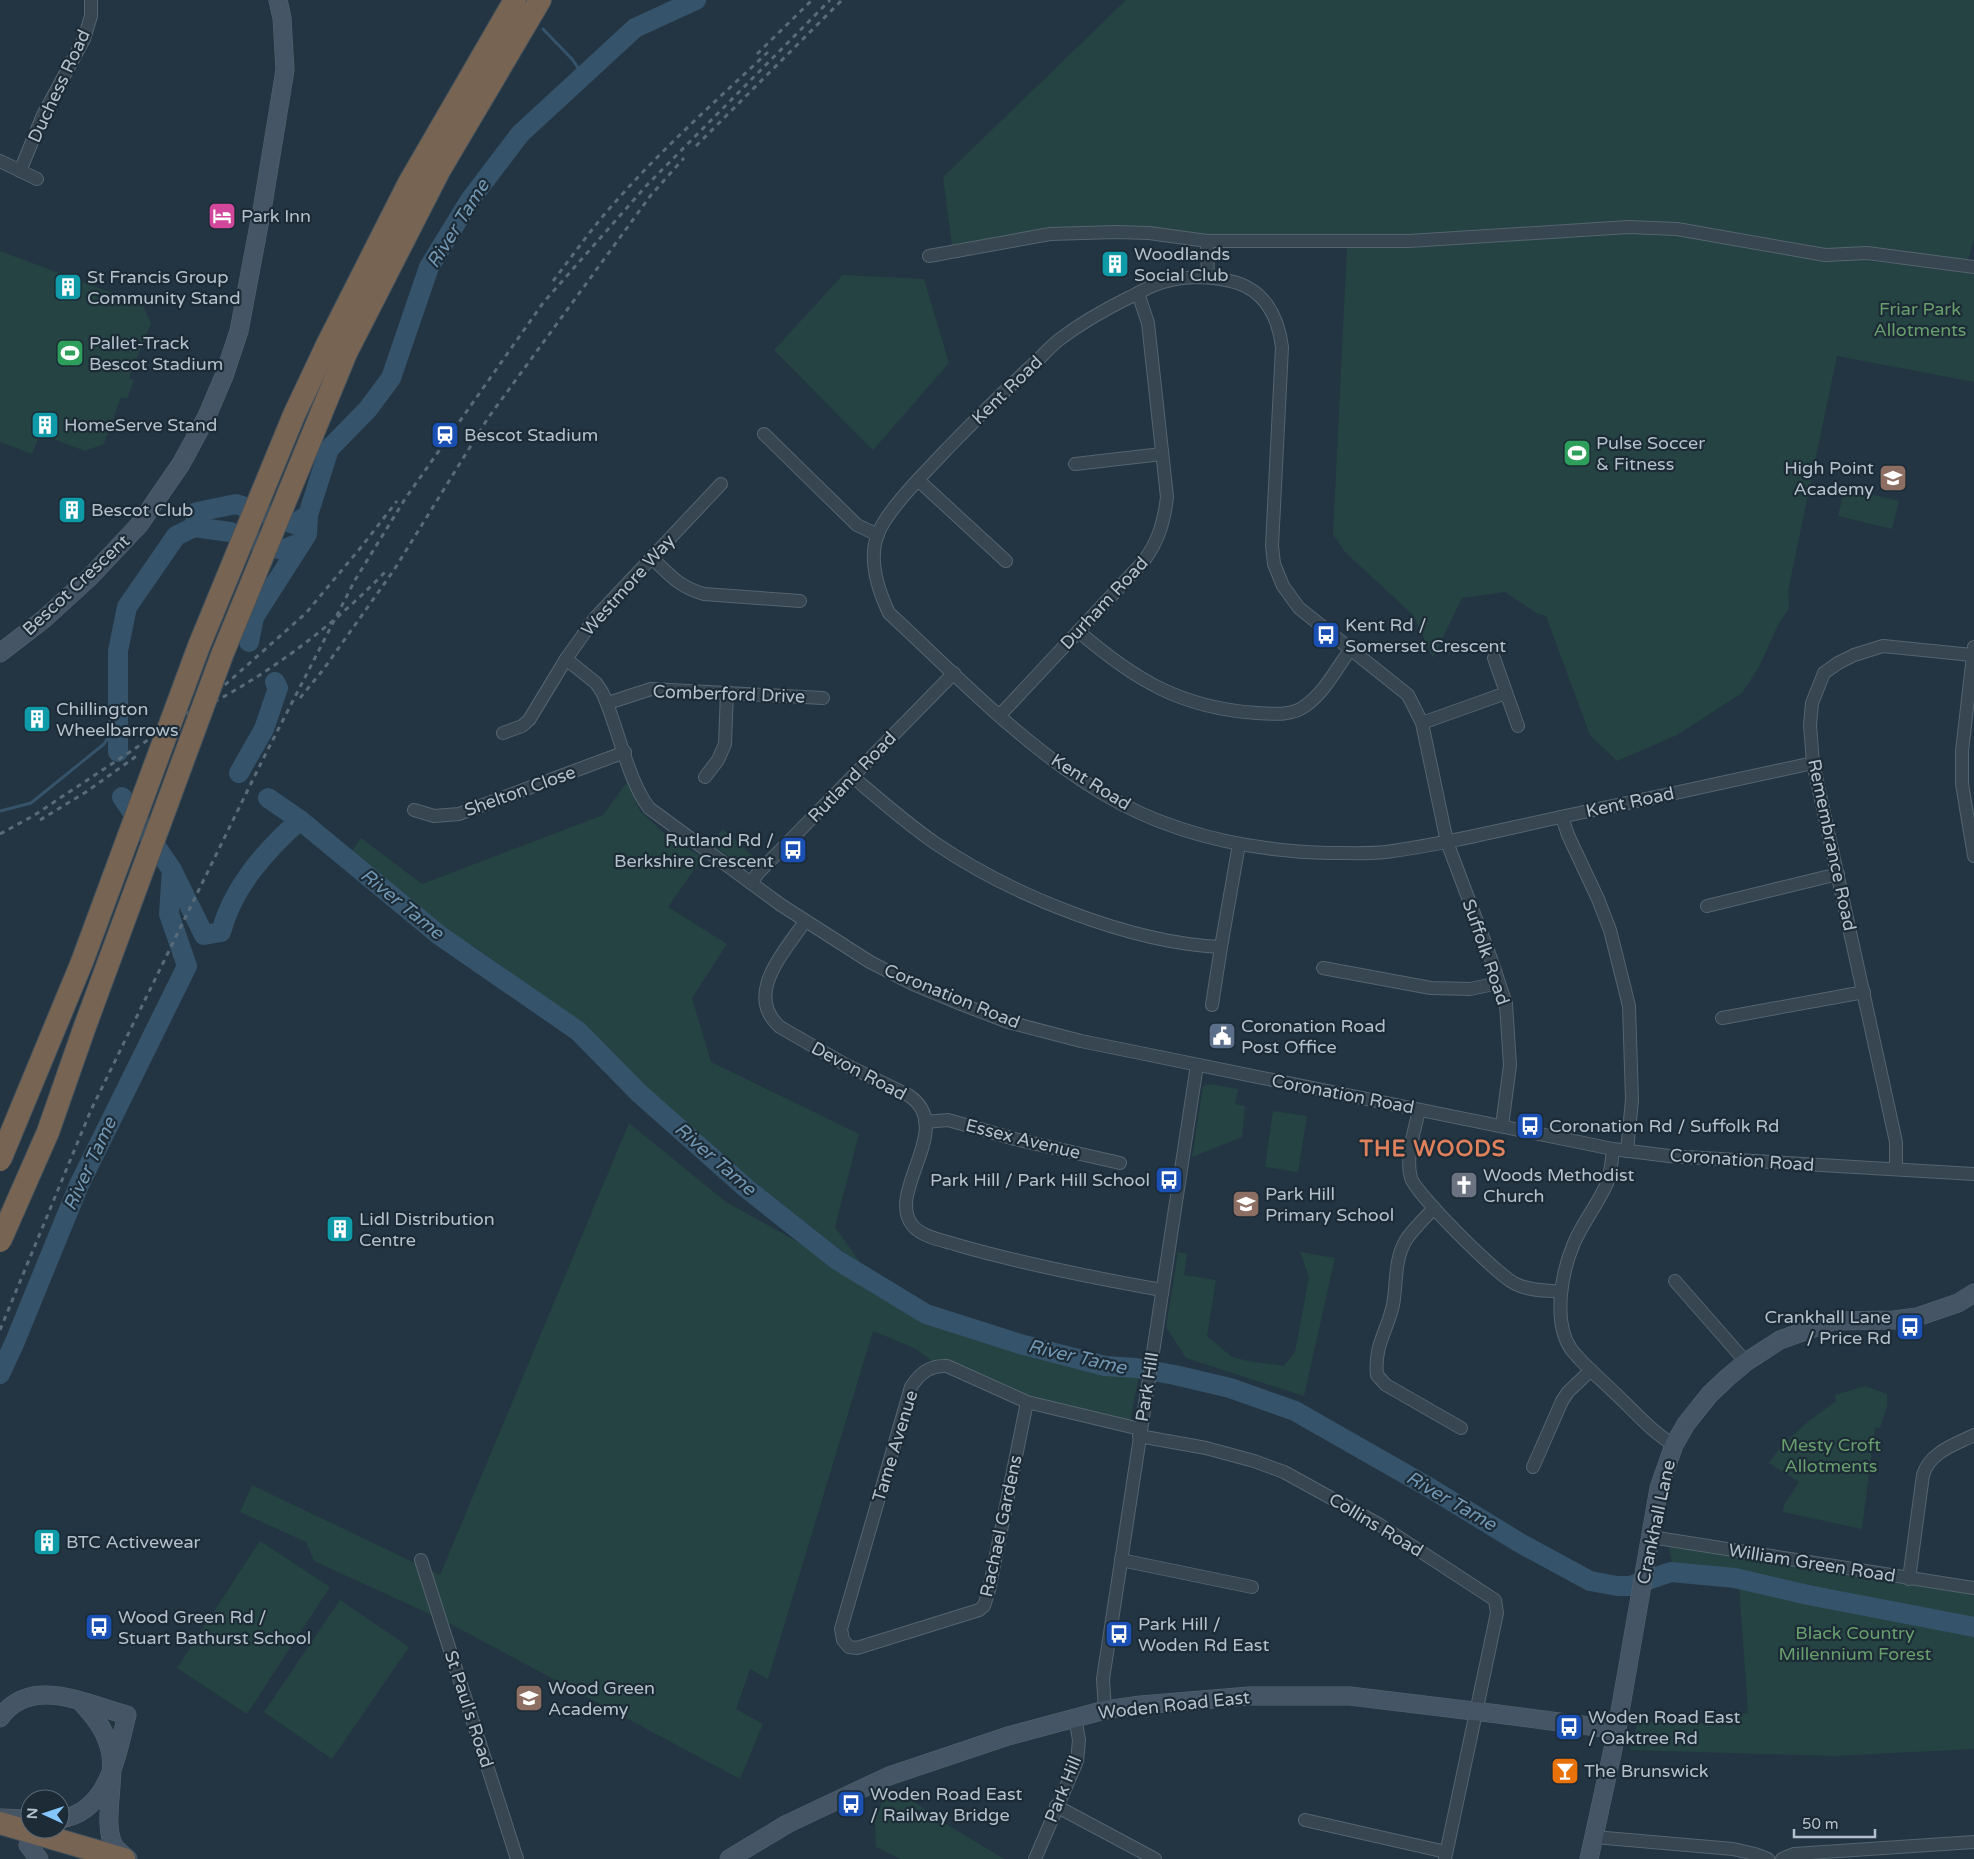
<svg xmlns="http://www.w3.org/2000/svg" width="1974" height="1859" viewBox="0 0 1974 1859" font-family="'Varela Round',sans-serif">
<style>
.green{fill:#254342}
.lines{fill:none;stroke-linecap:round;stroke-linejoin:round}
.stream{stroke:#35536a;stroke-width:3}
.river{stroke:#35536a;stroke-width:20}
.street-casing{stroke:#55646f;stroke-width:14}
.secondary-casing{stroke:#55646f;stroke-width:19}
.highway-casing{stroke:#42515c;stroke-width:24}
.street{stroke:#374651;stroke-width:12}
.secondary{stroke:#455565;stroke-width:18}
.highway{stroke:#786453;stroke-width:22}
.rail{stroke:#596b79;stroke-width:3;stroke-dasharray:5 5;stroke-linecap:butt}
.highway-bridge-casing{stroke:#42515c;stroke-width:24;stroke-linecap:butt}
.highway-bridge{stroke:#786453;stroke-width:22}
.labels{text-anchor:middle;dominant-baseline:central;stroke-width:4.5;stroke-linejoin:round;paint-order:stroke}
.street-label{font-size:18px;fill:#b4c1cc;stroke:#1c2b36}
.poi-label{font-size:18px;fill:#b4c1cc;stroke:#1c2b36;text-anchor:start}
.park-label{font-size:18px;fill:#699f6d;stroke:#1c2b36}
.water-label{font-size:19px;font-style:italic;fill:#7196b2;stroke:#1c2b36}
.district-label{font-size:22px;font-weight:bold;letter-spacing:1px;fill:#df815c;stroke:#1c2b36}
</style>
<rect width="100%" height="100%" fill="#233542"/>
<g class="green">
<polygon points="1126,0 1974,0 1974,239 1968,260 1855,249 1825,250 1678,226 1341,237 1208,235 1104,227 952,246 943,177"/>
<polygon points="1630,229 1678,232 1855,259 1974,274 1974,382 1837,356 1788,591 1789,608 1778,625 1759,667 1742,693 1677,735 1617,761 1590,735 1546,616 1538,614 1505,592 1462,598 1433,658 1413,615 1345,552 1333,534 1347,248"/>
<polygon points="0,251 142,304 151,323 129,378 134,380 127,399 121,397 104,444 85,451 40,434 32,454 0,442"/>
<polygon points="843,275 924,279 949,363 873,450 774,350"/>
<polygon points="1845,488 1899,501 1892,529 1838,516"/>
<polygon points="627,782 640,811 672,840 699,855 698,864 668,907 727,944 692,998 711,1062 859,1134 835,1227 864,1268 703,1142 572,1018 474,946 450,935 352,851 361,838 422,884 603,815"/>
<polygon points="723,829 758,861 741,866 710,843"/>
<polygon points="1210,1084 1238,1089 1235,1104 1245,1106 1242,1137 1192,1157 1203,1086"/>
<polygon points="1273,1111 1307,1116 1298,1172 1265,1167"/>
<polygon points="629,1123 726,1202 825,1257 903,1305 990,1339 1114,1373 1139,1376 1130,1421 1025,1395 933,1362 916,1349 873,1331 768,1679 750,1669 736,1709 763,1724 740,1779 445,1621 314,1561 306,1542 240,1512 252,1485 440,1575"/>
<polygon points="1178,1252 1187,1254 1184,1275 1216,1280 1207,1336 1232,1357 1248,1361 1284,1366 1295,1352 1309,1277 1300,1252 1335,1258 1304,1396 1186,1358 1166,1327"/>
<path d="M1865,1386L1887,1394V1406L1880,1428L1875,1427L1862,1529L1783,1512L1784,1505L1799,1482L1769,1463C1787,1437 1811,1419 1836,1401L1835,1395Z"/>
<polygon points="260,1541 330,1587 247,1714 177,1668"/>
<polygon points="1669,1546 1974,1592 1974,1619 1765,1577 1725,1570 1672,1564"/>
<polygon points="1739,1584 1974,1631 1974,1749 1833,1756 1630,1750 1638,1722 1723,1724 1724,1716 1748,1713"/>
<polygon points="340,1600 409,1647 332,1759 264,1712"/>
<polygon points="900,1792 946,1824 1004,1859 901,1859 876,1847 875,1822 882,1802"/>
</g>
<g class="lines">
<g class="stream">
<polyline points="543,29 572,59 583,75"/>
<polyline points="0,811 31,803 104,744 117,724"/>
</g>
<g class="river">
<polyline points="194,527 230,532 282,550 302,542"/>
<polyline points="249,642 254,617 307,534 308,515 329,449 368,409 391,378 429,267 470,200 520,134 635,28 696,0"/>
<polyline points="118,752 118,651 127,607 176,536 194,527 197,512 236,504 294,524 308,515"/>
<polyline points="239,773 264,729 278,688 275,682"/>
<path d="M122,797L172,870L204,935L221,932C233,887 265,851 300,820"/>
<polyline points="268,798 300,820 439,935 578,1031 639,1093 746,1188 837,1260 926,1314 1020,1344 1105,1366 1136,1368 1175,1375 1230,1388 1295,1411 1430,1488 1520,1543 1590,1581 1617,1586 1630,1586 1671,1572 1735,1578 1808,1595 1974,1627"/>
<polyline points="0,1374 14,1344 79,1185 187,966 169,914 172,870"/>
</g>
<defs>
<g id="street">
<polyline points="0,161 37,179"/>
<polyline points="20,171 43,115 84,39 91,16 91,0"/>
<polyline points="1207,241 1409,241 1628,227 1677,229 1825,255 1867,253 1974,267"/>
<polyline points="929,256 1050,234 1116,232 1149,233 1207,241 1208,277"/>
<polyline points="764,434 857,525 878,535"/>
<polyline points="1075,464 1162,454"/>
<polyline points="918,480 1006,561"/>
<path d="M651,557C670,575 679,587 704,594L800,601"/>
<path d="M1078,631C1135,680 1181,708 1257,713C1273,714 1292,716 1305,706C1324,693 1337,668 1350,650"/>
<polyline points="1974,647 1962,751 1962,784 1974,856"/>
<polyline points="1494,658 1518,726"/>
<path d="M566,659L596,683L602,692C618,726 627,779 649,808L781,905L870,962L913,984L961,1004L1008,1022L1081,1041L1613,1149L1669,1156L1974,1174"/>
<polyline points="608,703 651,689 823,698"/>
<path d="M1000,715L1143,562C1158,542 1164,523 1167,497L1148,323L1138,293"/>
<polyline points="1422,723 1506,693"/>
<polyline points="503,733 522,726 529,720 566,659 595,618 721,484"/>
<polyline points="705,777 718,760 725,744 727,692"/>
<path d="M853,777C880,800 906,823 935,843C1011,895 1130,943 1221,947L1239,844"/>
<polyline points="414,810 434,816 459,814 625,752"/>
<polyline points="1562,817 1568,835 1598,899 1610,930 1629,1006 1632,1100 1627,1151"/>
<polyline points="751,883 758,873 954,673"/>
<polyline points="1707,906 1838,874"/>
<path d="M805,921C785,952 743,994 780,1027L846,1065L908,1095C958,1127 884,1192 913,1226C923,1238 947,1241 961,1246C1028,1265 1094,1278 1162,1290"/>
<polyline points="1323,968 1431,988 1470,989 1499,983"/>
<polyline points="1212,1005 1221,947"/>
<polyline points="1722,1018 1864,992"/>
<path d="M1419,1110C1415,1130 1405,1157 1411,1178C1416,1194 1499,1277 1516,1284C1529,1291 1546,1290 1561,1292"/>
<polyline points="925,1122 948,1120 1015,1139 1120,1163"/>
<path d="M1502,1126L1510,1065L1506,1004L1490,956L1447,842L1422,723L1408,695L1299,608L1283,586L1274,564L1272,546L1282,347C1278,315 1263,288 1230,281C1207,275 1178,276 1155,285C1146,288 1137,294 1128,298C1104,310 1081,323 1060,339C1052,345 1045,353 1038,360C1006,389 976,419 946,450C927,471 886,510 877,536C869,560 878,590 889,613C956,675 1022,745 1102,793C1170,834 1250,851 1330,853C1348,853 1367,854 1386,852C1446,844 1505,829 1565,816C1648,799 1730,781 1813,763"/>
<path d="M1613,1149C1612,1160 1611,1172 1607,1183C1598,1204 1583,1222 1574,1243C1562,1271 1552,1321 1571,1349C1584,1366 1602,1380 1617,1395C1635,1412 1652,1432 1674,1445"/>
<polyline points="1896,1169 1896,1142 1813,763 1810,725 1812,703 1824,673 1838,663 1854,655 1883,646 1972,655"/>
<path d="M1434,1208C1425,1218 1413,1229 1406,1240C1394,1259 1397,1284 1393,1305C1387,1332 1374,1345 1377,1375L1386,1385L1461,1428"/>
<polyline points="1675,1281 1746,1362"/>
<path d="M1027,1402L989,1590L984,1606L979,1610L857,1648L849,1647L843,1640L841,1629L911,1387C920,1373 930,1365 947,1366L1027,1402L1140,1429"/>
<polyline points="1139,1436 1206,1448 1254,1461 1284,1472 1380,1525 1495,1600 1497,1613 1445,1859"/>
<polyline points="1533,1467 1562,1401 1568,1392 1591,1370"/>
<polyline points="1651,1537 1974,1588"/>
<polyline points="421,1560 517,1859"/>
<polyline points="1121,1560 1252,1587"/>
<path d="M1909,1579L1923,1475C1930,1452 1954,1445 1974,1435"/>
<polyline points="1105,1710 1103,1679 1197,1065"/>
<polyline points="1056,1806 1155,1859"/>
<polyline points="1305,1820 1446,1852"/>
<polyline points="1594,1837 1733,1849 1755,1854 1768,1859"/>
<polyline points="1035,1859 1077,1761 1079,1740 1075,1717"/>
<polyline points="1782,1859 1794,1854 1974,1842"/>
</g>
<g id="secondary">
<polyline points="0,653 44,619 90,577 139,525 181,464 207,416 224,376 239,331 263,204 285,70 282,18 278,0"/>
<path d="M80,1701C93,1715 104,1728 109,1746C118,1777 101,1821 114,1846C117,1851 124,1855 128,1859"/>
<path d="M0,1718C31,1674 87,1705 127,1715C117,1754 109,1812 60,1819"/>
<polyline points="0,1818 30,1819"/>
<polyline points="28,1845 39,1859"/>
<polyline points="729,1859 787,1824 889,1776 1008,1736 1105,1710 1141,1705 1249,1696 1350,1696 1498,1714 1597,1727 1617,1731"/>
<polyline points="1589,1859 1615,1740 1659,1488 1674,1445 1686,1424 1710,1394 1727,1378 1746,1362 1780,1340 1833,1321 1894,1320 1917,1317 1958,1303 1974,1293"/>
</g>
<g id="highway">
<polyline points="327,345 409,183 515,0"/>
<polyline points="346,353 439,171 540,0"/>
<polyline points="0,1823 124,1859"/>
</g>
</defs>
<use href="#street" class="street-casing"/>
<use href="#secondary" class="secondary-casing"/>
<use href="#highway" class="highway-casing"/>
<use href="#street" class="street"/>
<use href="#secondary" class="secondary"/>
<use href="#highway" class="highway"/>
<g class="rail">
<polyline points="757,54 812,0"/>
<polyline points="696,146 842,0"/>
<path d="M553,281C574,254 594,225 617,200C664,147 717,100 768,52"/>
<polyline points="300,698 323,670 394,570 488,418 651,195 684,158"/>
<path d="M214,702C277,668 336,623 386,571"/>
<polyline points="40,820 86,792 138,755"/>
<polyline points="0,834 33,816 172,724 226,684 306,613 362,546 397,501"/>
<polyline points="0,1330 91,1110 262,761 355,580 405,499 543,303 647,185 830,0"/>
</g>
<defs>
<g id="highway-bridge">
<polyline points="0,1160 82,962 199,646 294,415 327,345"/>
<polyline points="0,1241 48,1132 84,1029 222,655 346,353"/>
</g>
</defs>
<use href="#highway-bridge" class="highway-bridge-casing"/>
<use href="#highway-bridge" class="highway-bridge"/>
</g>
<defs>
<symbol id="hotel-square" viewBox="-11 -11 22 22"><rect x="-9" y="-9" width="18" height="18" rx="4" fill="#d1479c" stroke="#1c2b36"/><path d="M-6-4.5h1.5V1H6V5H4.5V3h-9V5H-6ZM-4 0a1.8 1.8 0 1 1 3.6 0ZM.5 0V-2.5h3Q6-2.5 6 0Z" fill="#fff"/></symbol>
<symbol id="building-square" viewBox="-11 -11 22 22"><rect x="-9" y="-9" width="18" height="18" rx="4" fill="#0f9aa8" stroke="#1c2b36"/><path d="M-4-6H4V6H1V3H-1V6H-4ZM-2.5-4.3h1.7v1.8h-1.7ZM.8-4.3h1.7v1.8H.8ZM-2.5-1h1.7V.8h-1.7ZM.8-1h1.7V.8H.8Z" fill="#fff"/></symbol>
<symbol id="stadium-square" viewBox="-11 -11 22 22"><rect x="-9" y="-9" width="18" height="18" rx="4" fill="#2e9e5b" stroke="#1c2b36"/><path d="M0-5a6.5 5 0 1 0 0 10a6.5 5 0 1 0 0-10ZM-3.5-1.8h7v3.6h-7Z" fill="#fff"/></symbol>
<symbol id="station-square" viewBox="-11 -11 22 22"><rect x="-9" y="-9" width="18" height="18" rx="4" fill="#1a4fb4" stroke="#1c2b36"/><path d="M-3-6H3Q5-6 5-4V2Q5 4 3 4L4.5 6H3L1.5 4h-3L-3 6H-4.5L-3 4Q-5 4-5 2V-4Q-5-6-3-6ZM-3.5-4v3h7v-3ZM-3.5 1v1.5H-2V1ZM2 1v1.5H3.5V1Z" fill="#fff"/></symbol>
<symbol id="school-square" viewBox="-11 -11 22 22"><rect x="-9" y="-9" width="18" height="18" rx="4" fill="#8d6e63" stroke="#1c2b36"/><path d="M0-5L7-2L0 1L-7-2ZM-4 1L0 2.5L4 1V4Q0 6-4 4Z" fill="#fff"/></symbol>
<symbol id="bus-square" viewBox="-11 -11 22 22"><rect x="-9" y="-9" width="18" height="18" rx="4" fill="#1a4fb4" stroke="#1c2b36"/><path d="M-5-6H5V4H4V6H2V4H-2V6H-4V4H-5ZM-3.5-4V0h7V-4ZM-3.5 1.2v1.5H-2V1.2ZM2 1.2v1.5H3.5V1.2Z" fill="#fff"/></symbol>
<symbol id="civic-square" viewBox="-11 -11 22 22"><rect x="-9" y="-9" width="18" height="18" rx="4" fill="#5c6f8a" stroke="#1c2b36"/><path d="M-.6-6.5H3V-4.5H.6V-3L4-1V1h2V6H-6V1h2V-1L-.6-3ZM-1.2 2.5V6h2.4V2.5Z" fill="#fff"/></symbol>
<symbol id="church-square" viewBox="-11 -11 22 22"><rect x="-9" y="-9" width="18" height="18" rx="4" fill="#6b7280" stroke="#1c2b36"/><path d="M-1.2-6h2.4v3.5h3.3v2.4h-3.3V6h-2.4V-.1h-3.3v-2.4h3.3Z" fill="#fff"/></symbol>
<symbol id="bar-square" viewBox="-11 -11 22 22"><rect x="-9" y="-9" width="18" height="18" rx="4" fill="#e8710a" stroke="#1c2b36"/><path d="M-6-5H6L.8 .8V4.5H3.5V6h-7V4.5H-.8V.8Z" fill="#fff"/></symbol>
</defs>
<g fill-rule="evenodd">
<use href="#hotel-square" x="206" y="200" width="32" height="32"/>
<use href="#building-square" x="1099" y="248" width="32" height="32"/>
<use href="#building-square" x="52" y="271" width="32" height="32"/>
<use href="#stadium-square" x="54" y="337" width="32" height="32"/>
<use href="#building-square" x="29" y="409" width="32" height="32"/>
<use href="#station-square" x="429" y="419" width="32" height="32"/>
<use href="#stadium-square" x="1561" y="437" width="32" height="32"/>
<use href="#school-square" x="1877" y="462" width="32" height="32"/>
<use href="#building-square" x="56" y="494" width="32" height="32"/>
<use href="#bus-square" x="1310" y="619" width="32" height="32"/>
<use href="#building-square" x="21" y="703" width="32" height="32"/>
<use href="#bus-square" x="777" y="834" width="32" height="32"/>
<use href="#civic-square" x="1206" y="1020" width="32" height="32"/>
<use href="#bus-square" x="1514" y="1110" width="32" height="32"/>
<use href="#bus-square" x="1153" y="1164" width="32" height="32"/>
<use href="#church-square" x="1448" y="1169" width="32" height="32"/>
<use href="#school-square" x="1230" y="1188" width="32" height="32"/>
<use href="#building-square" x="324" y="1213" width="32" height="32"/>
<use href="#bus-square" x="1894" y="1311" width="32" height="32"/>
<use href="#building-square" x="31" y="1526" width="32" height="32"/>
<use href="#bus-square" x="83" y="1611" width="32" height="32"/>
<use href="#bus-square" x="1103" y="1618" width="32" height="32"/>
<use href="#school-square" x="513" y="1682" width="32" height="32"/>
<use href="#bus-square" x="1553" y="1711" width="32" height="32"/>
<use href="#bar-square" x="1549" y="1755" width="32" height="32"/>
<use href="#bus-square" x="835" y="1788" width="32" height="32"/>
</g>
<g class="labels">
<g class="street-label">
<text transform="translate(59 86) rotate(-65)">Duchess Road</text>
<text transform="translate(1007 390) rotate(-44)">Kent Road</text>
<text transform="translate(76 585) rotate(-43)">Bescot Crescent</text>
<text transform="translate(628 585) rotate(-48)">Westmore Way</text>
<text transform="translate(1104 603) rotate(-47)">Durham Road</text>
<text transform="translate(729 694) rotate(2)">Comberford Drive</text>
<text transform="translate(852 777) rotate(-46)">Rutland Road</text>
<text transform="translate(1091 782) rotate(32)">Kent Road</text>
<text transform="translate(520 791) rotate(-20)">Shelton Close</text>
<text transform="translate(1630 802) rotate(-12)">Kent Road</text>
<text transform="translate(1832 845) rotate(78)">Remembrance Road</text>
<text transform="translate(1486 952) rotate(71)">Suffolk Road</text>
<text transform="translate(952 996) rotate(22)">Coronation Road</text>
<text transform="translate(859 1071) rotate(28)">Devon Road</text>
<text transform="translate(1343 1094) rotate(11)">Coronation Road</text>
<text transform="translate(1023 1139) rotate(14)">Essex Avenue</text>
<text transform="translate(1742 1160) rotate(4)">Coronation Road</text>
<text transform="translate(1147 1387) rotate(-81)">Park Hill</text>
<text transform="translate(895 1446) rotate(-73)">Tame Avenue</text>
<text transform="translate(1656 1522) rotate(-78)">Crankhall Lane</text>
<text transform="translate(1376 1525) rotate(31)">Collins Road</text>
<text transform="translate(1001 1526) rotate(-78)">Rachael Gardens</text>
<text transform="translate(1812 1563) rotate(9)">William Green Road</text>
<text transform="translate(1174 1705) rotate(-6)">Woden Road East</text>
<text transform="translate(469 1709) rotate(72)">St Paul's Road</text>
<text transform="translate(1063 1789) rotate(-68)">Park Hill</text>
</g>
<g class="poi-label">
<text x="241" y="216">Park Inn</text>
<text x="1134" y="254">Woodlands<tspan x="1134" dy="21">Social Club</tspan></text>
<text x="87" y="277">St Francis Group<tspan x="87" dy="21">Community Stand</tspan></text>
<text x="89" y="343">Pallet-Track<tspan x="89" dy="21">Bescot Stadium</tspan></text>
<text x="64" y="425">HomeServe Stand</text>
<text x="464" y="435">Bescot Stadium</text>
<text x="1596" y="443">Pulse Soccer<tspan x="1596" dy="21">&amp; Fitness</tspan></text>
<text x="1874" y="468" text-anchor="end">High Point<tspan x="1874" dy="21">Academy</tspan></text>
<text x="91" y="510">Bescot Club</text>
<text x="1345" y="625">Kent Rd /<tspan x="1345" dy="21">Somerset Crescent</tspan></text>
<text x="56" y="709">Chillington<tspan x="56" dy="21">Wheelbarrows</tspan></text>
<text x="774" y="840" text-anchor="end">Rutland Rd /<tspan x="774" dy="21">Berkshire Crescent</tspan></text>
<text x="1241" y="1026">Coronation Road<tspan x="1241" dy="21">Post Office</tspan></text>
<text x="1549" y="1126">Coronation Rd / Suffolk Rd</text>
<text x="1483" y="1175">Woods Methodist<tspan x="1483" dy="21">Church</tspan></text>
<text x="1150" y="1180" text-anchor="end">Park Hill / Park Hill School</text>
<text x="1265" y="1194">Park Hill<tspan x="1265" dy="21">Primary School</tspan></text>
<text x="359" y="1219">Lidl Distribution<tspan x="359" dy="21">Centre</tspan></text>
<text x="1891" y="1317" text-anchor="end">Crankhall Lane<tspan x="1891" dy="21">/ Price Rd</tspan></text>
<text x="66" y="1542">BTC Activewear</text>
<text x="118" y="1617">Wood Green Rd /<tspan x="118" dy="21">Stuart Bathurst School</tspan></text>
<text x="1138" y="1624">Park Hill /<tspan x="1138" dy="21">Woden Rd East</tspan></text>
<text x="548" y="1688">Wood Green<tspan x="548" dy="21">Academy</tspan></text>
<text x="1588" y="1717">Woden Road East<tspan x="1588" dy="21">/ Oaktree Rd</tspan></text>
<text x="1584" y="1771">The Brunswick</text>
<text x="870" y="1794">Woden Road East<tspan x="870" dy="21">/ Railway Bridge</tspan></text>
</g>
<g class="park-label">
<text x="1920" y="309">Friar Park<tspan x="1920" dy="21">Allotments</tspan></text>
<text x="1831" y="1445">Mesty Croft<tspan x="1831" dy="21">Allotments</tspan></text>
<text x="1855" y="1633">Black Country<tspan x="1855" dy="21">Millennium Forest</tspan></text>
</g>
<g class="water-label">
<text transform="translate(458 224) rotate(-58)">River Tame</text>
<text transform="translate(402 904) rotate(39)">River Tame</text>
<text transform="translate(715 1159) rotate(41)">River Tame</text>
<text transform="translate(90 1164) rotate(-65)">River Tame</text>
<text transform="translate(1077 1357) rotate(13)">River Tame</text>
<text transform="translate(1451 1501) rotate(30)">River Tame</text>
</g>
<g class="district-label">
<text x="1433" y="1149">THE WOODS</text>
</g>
</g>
<g transform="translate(45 1814) rotate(273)"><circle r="24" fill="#1c2b36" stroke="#596772"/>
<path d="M0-4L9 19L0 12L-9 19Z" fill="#85c6ff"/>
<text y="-8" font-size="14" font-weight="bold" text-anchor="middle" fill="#b4c1cc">N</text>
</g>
<path d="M1794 1829v8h81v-8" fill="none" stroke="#b4c1cc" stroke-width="2.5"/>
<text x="1802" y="1829" font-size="15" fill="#b4c1cc" stroke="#1c2b36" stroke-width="4" paint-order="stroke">50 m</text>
</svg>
